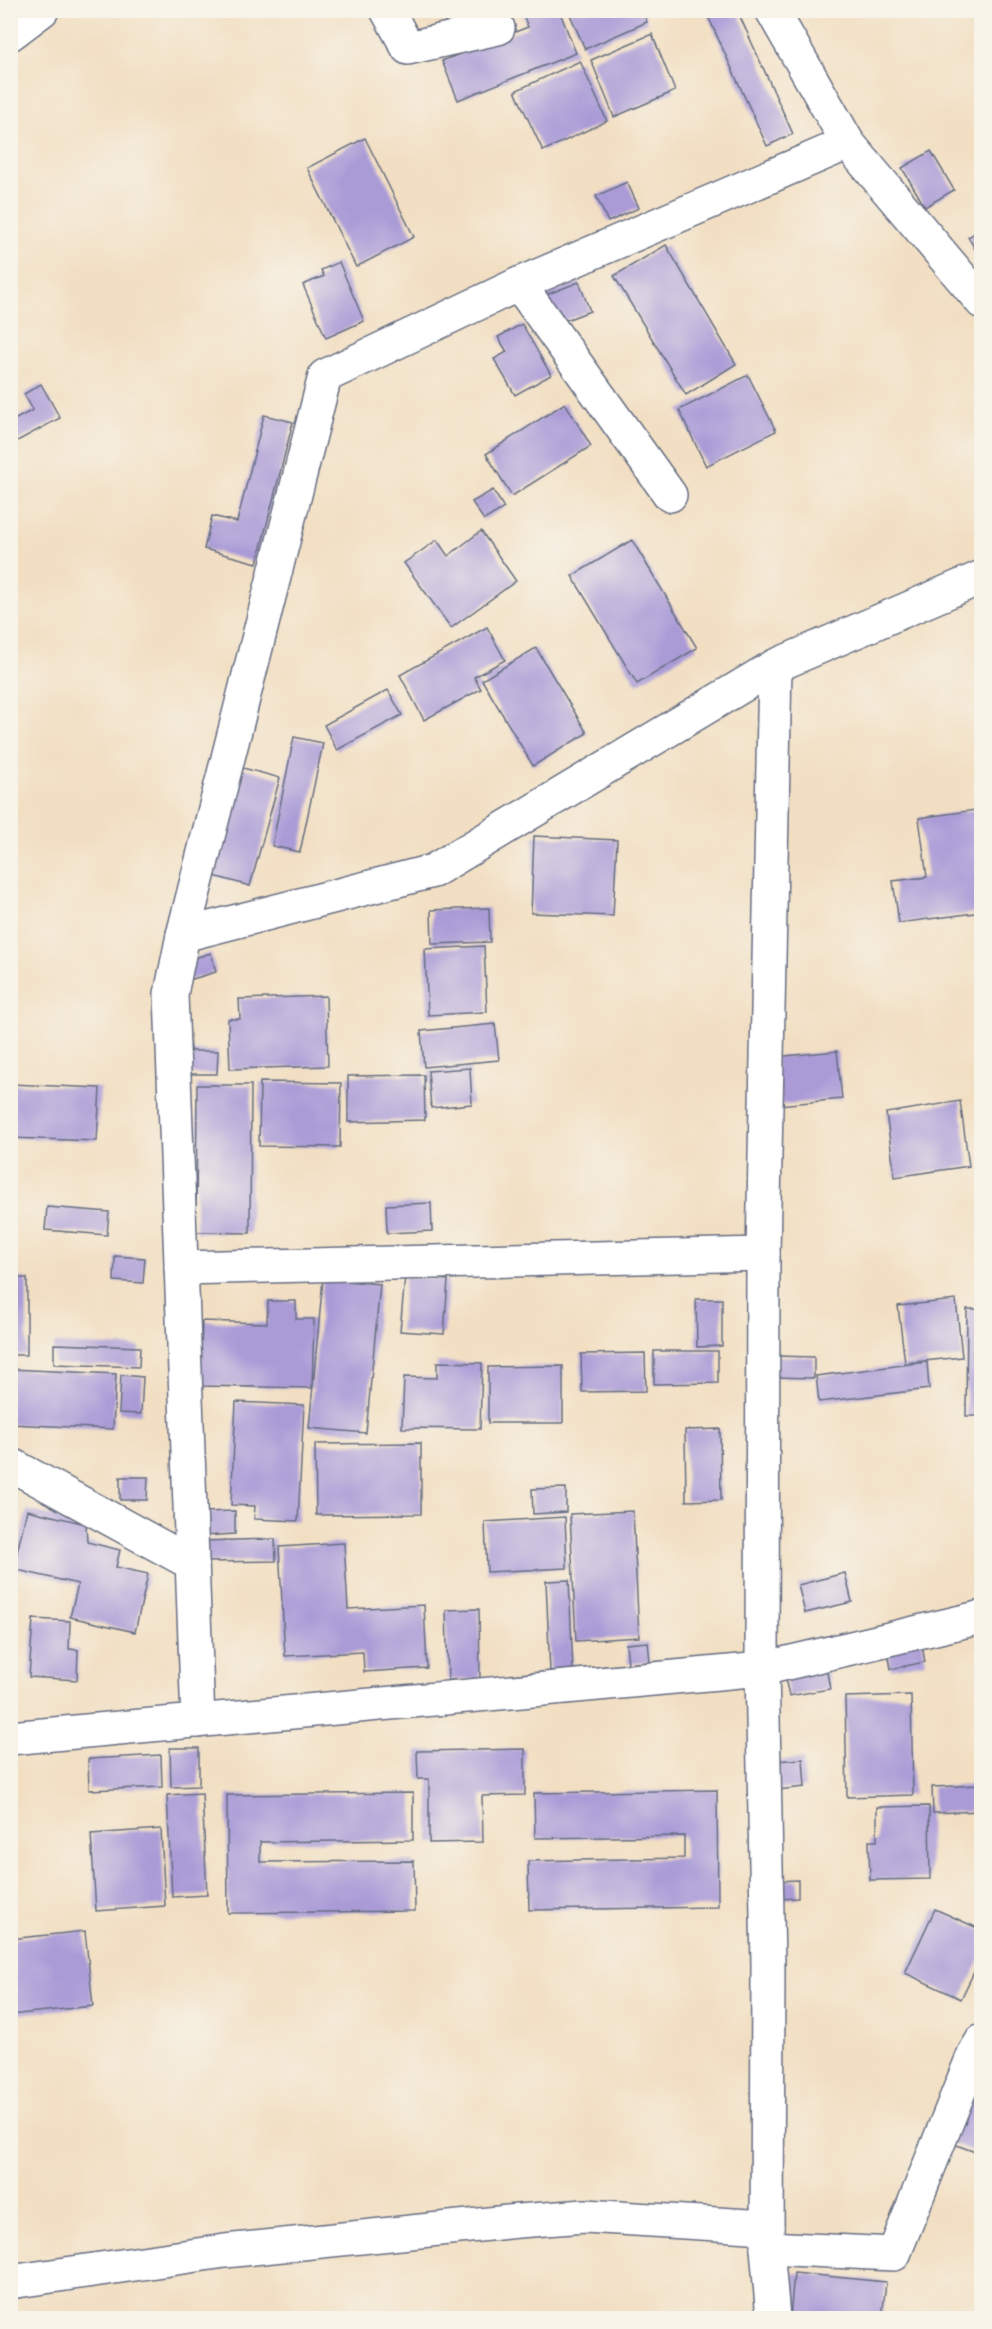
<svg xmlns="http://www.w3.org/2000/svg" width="992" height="2329" viewBox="0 0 992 2329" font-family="'Patrick Hand',sans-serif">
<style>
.building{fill:#aa9bd7}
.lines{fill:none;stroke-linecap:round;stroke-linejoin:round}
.street-casing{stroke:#666d81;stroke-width:36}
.street{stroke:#fff;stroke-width:33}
</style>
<rect width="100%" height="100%" fill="#f7f3e8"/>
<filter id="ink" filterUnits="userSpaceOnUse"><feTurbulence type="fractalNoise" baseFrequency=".0167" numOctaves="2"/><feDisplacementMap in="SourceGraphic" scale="12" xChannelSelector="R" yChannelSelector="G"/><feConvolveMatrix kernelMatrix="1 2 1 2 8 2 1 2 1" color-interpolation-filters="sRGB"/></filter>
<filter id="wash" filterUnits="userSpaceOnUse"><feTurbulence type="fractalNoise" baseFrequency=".008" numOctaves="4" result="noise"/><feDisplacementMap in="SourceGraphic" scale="24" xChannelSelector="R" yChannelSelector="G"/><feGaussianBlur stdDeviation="1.35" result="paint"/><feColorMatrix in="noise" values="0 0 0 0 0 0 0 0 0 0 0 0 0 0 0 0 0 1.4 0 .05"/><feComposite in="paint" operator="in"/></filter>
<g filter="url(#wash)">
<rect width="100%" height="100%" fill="#f2dfc3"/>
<g id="blocks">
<g class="building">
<polygon points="521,10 559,10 576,53 458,100 442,61 528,27"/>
<polygon points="568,10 643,10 647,22 585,49"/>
<polygon points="715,10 737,10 793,134 767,146 707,14"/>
<polygon points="652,34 675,91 614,117 591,60"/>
<polygon points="580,61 607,121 543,151 515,91"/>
<polygon points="365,138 414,237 356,267 307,168"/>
<polygon points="931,151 954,190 925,207 902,168"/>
<polygon points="627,182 639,208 608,222 596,196"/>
<polygon points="982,229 982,261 968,237"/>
<polygon points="666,245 736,364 686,395 614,276"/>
<polygon points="339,262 364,321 326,338 303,285 324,276 321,270"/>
<polygon points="579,282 590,311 553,325 543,296"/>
<polygon points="522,324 551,375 515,395 494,359 507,352 498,337"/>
<polygon points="748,375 776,431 706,466 679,410"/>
<polygon points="41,384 60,418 10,445 10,422 33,410 24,394"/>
<polygon points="565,403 591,446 512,496 486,454"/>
<polygon points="264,415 293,422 257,563 204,549 212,516 237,522"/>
<polygon points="493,490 504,508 484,520 472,502"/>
<polygon points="481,531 516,581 451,628 404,563 437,540 448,556"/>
<polygon points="632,540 697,648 637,684 572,576"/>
<polygon points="487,627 505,660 474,677 481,689 424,720 400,675"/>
<polygon points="536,648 587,733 533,766 482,680"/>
<polygon points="388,690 402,715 337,750 324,725"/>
<polygon points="294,737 323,743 300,852 272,846"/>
<polygon points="243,768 280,778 250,886 214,876"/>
<polygon points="982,809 982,912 899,923 893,881 927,877 919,818"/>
<polygon points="534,836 617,840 613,916 531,913"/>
<polygon points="489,908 490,942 432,944 431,910"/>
<polygon points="484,946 487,1012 428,1015 425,949"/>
<polygon points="211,953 216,972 189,980 184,961"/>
<polygon points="326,996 328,1066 230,1069 228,1019 240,1019 239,999"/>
<polygon points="495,1024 499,1060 424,1067 421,1031"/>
<polygon points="188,1051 218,1051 217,1074 188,1074"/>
<polygon points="837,1051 842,1099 779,1105 775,1057"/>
<polygon points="470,1068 472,1104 431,1108 428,1071"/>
<polygon points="424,1075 425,1120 348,1122 348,1076"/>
<polygon points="260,1082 341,1083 340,1147 259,1146"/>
<polygon points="10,1084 100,1088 97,1141 10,1138"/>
<polygon points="197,1085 251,1085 250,1233 196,1232"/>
<polygon points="960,1101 969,1166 895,1177 886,1113"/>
<polygon points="431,1203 432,1231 387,1233 386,1205"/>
<polygon points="47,1207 109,1212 107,1235 45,1230"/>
<polygon points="115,1256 145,1258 143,1283 114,1281"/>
<polygon points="405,1276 448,1280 444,1334 400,1331"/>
<rect x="10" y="1278" width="17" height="77"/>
<polygon points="323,1279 380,1284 366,1433 309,1428"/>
<polygon points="696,1299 722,1299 722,1346 697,1347"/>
<polygon points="956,1300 962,1357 905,1363 898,1306"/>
<polygon points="268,1301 296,1301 296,1319 314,1319 312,1388 200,1386 202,1321 267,1323"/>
<polygon points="967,1309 982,1309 982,1416 966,1416"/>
<polygon points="54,1344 140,1347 139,1367 54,1364"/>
<polygon points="654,1351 718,1351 718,1383 654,1384"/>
<polygon points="645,1353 646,1391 582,1392 581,1354"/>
<polygon points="775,1356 814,1357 814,1378 774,1377"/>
<polygon points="437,1362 482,1363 480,1429 402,1428 404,1377 437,1378"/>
<polygon points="927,1362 929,1389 819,1402 816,1376"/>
<polygon points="563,1366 563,1423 488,1423 488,1367"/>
<polygon points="10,1369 116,1374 113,1429 10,1424"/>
<polygon points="121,1375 143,1377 141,1414 119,1413"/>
<polygon points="236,1402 304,1405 298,1521 254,1519 255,1506 231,1505"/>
<polygon points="720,1429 721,1500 686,1501 685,1430"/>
<polygon points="421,1443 421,1514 316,1515 315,1444"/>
<polygon points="120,1477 148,1477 147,1500 120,1500"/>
<polygon points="566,1488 566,1512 533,1514 532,1489"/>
<polygon points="27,1510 86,1524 87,1542 120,1550 116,1567 148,1574 135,1632 70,1617 78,1584 13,1569"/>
<polygon points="235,1511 235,1534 204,1536 204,1512"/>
<polygon points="633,1511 639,1637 576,1641 570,1514"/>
<polygon points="565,1517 567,1568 487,1572 485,1522"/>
<polygon points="275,1539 276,1561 203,1562 203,1541"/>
<polygon points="344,1543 348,1609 424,1605 427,1668 364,1672 363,1652 285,1656 279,1547"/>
<polygon points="845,1573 852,1602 805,1613 798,1585"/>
<polygon points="569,1580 573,1672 550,1673 546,1581"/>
<polygon points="479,1609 480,1680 448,1680 446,1610"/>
<polygon points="33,1619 70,1621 69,1649 78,1650 77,1680 29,1677"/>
<polygon points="921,1640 925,1662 891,1669 887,1646"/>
<polygon points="648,1642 650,1662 628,1664 626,1644"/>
<polygon points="826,1666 830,1689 789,1696 784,1674"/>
<polygon points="911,1695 913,1795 847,1797 845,1697"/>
<polygon points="170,1748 199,1748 199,1786 171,1787"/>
<polygon points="525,1749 525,1795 482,1796 483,1842 429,1843 429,1779 418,1779 417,1751"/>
<polygon points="161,1755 162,1787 89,1790 88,1759"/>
<polygon points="803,1759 805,1787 778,1790 775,1761"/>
<polygon points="982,1785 982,1811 933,1813 932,1787"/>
<polygon points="717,1790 718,1907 529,1910 528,1861 684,1858 684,1836 535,1838 534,1793"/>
<polygon points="202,1793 207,1895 172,1897 167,1795"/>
<polygon points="413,1793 413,1840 260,1842 260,1862 414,1861 415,1911 228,1913 227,1795"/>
<polygon points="929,1806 930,1879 870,1880 869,1841 877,1841 877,1807"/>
<polygon points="161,1829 165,1906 96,1911 91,1834"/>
<polygon points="798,1880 798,1898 778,1899 777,1881"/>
<polygon points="935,1909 982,1930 982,1955 961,1999 905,1973"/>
<polygon points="85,1931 93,2006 10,2015 10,1939"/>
<polygon points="973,2087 982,2091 982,2143 978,2153 951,2143"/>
<polygon points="794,2273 886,2282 882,2318 790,2318"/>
</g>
</g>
</g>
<g filter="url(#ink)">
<use href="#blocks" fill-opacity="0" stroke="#666d81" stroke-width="1.5"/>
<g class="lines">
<defs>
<g id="street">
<polyline points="387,10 408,48 498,28"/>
<polyline points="772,10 848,143 982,302"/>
<polyline points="10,34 42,10"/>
<polyline points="519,284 670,495"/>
<polyline points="183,935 433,871 775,666"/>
<polyline points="181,1268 763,1254"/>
<polyline points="10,1464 191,1563"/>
<polyline points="198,1721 171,994 183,935 325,376 519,284 848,143"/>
<polyline points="10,1738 762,1669 982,1617"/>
<polyline points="767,2248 894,2254 974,2054 982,2041"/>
<polyline points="10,2282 225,2251 518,2221 585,2216 767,2227"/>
<polyline points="773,2318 767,2248 768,1964 762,1669 763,1254 775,666 982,577"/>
</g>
</defs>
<use href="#street" class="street-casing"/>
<use href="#street" class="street"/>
</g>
</g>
<rect width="992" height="2329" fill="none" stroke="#f7f3e8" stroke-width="36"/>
</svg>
